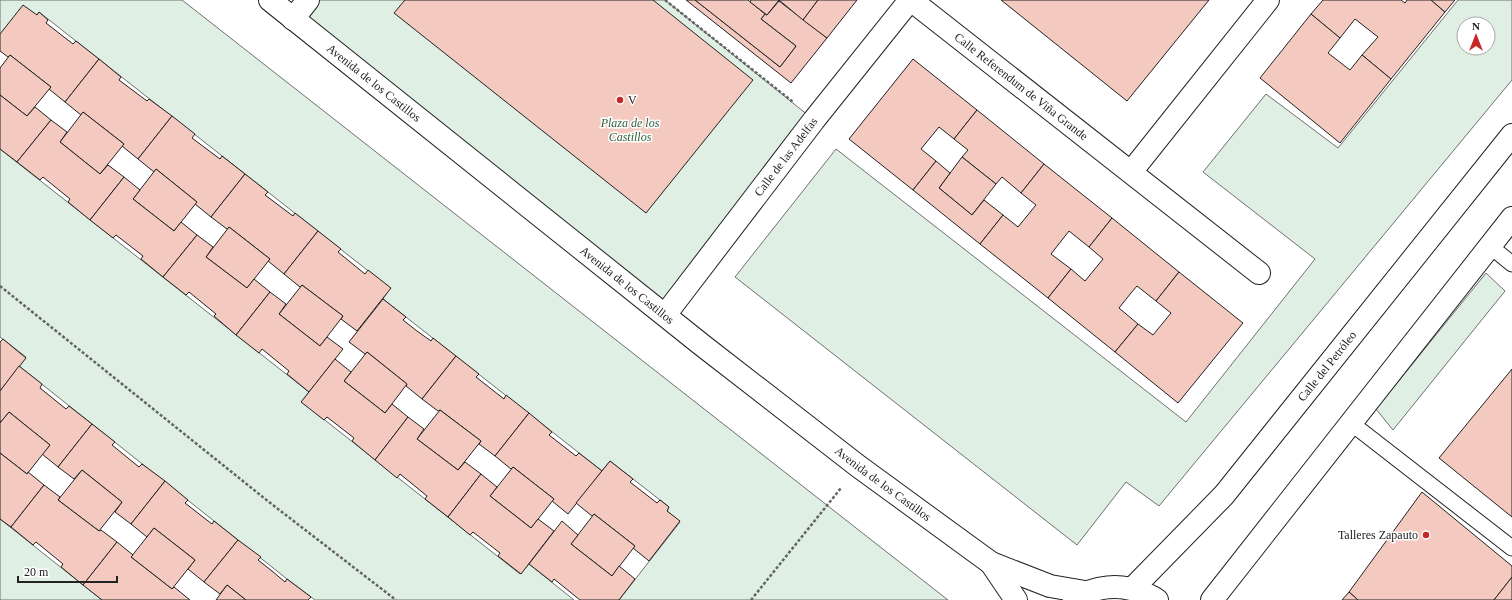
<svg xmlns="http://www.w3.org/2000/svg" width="1512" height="600" viewBox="0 0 1512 600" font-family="'Times New Roman',serif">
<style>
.green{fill:#e0efe3;stroke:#6f6f6f;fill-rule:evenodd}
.building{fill:#f3c9c0;stroke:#222}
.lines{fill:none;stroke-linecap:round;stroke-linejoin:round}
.lane-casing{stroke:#222;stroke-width:17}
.street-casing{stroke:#222;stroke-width:24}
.path{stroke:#646464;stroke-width:2.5;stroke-dasharray:3 2;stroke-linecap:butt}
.lane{stroke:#fff;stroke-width:15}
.street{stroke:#fff;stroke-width:22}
.poi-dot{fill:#c62828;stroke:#fff;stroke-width:1.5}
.labels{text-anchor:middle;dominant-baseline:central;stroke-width:3;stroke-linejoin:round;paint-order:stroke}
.street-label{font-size:12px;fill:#222;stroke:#fff}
.poi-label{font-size:12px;fill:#222;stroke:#fff;text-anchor:start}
.park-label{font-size:12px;font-style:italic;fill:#2f5e38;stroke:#fff}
</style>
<rect width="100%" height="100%" fill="#fff"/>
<g class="green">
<polygon points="0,0 182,0 948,600 619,600 680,522 667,511 669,507 610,461 602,471 383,299 390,288 39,12 37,15 0,34"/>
<polygon points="308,0 665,0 814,120 665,315 293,19"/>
<path d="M1458,0H1512V80L1159,506L1126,482L1077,545L735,277L836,149L1186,422L1315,259L1203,172L1266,94L1338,148ZM1464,24H1488V48H1464Z"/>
<polygon points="0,149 309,392 302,402 520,574 529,564 574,600 315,600 287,579 19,366 26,357 0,337"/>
<polygon points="1486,273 1505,291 1393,430 1376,409"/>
<polygon points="0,519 102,600 0,600"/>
</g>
<g class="building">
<polygon points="405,0 653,0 753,80 646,213 394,13"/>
<polygon points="686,0 695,0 780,67 796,46 761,19 765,14 767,15 779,1 827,38 791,83"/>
<polygon points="695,0 748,0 765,14 761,19 796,46 780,67"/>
<polygon points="751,0 779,0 767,15 750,2"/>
<polygon points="779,0 818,0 803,20"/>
<polygon points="818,0 857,0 827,38 803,20"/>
<polygon points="1001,0 1209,0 1127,101"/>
<polygon points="1323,0 1401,0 1405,3 1407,0 1431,0 1445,12 1391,79 1362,55 1378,37 1355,19 1340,38 1311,14"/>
<polygon points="1431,0 1455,0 1445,12"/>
<polygon points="23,5 37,15 39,12 48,20 46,23 73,44 76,41 99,59 65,102 49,89 51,87 10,55 8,57 0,51 0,34"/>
<polygon points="1311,14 1340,38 1328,53 1350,70 1362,55 1391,79 1340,143 1260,78"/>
<polygon points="10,55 51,87 27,116 0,95 0,68"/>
<polygon points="99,59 121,77 119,80 147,101 149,99 172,116 138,159 122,146 124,144 83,112 81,115 65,102"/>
<polygon points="913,59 977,110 954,139 939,127 921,149 936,161 913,190 849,139"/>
<polygon points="0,95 27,116 35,107 51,120 17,162 0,149"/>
<polygon points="977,110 1044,164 1021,193 1002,177 996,184 962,157 968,150 954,139"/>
<polygon points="83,112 124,144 100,174 60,142"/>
<polygon points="172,116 195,134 192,138 220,159 222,156 245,174 211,217 195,204 197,202 156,169 154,172 138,159"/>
<polygon points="51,120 67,132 60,142 100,174 108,165 124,177 90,220 68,202 70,199 43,177 40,180 17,162"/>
<polygon points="962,157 996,184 972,215 939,188"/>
<polygon points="936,161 950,173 939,188 972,215 984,200 1003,215 980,244 913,190"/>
<polygon points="1044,164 1112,218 1089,247 1069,231 1051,254 1071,269 1048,298 980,244 1003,215 1018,227 1036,205 1021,193"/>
<polygon points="156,169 197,202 174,231 133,199"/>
<polygon points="245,174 268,192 265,195 293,216 295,213 318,231 284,274 268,261 270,259 229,227 227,229 211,217"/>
<polygon points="124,177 140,190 133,199 174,231 181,222 197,235 163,277 141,259 143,256 116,235 113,238 90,220"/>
<polygon points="1112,218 1179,272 1156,301 1137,286 1131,293 1119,308 1138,324 1115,352 1048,298 1071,269 1085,281 1103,259 1089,247"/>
<polygon points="229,227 270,259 247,288 206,257"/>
<polygon points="318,231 341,249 338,252 365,274 368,270 391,288 357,331 341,319 343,316 302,285 300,287 284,274"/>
<polygon points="197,235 213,247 206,257 247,288 254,279 270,292 236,335 214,316 216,314 189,292 186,295 163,277"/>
<polygon points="1179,272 1243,323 1178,403 1115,352 1138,324 1153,335 1171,313 1156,301"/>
<polygon points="302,285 343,316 320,346 279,314"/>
<polygon points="270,292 286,304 279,314 320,346 327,337 343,349 309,392 287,374 289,371 262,349 259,353 236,335"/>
<polygon points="383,299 406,317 403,320 417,331 431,341 433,338 456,356 422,399 406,386 407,384 367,352 365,354 349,342"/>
<polygon points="3,339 26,358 0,391 0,342"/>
<polygon points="367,352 407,384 385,413 344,381"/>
<polygon points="456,356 479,374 476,377 504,399 506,395 529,413 495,456 479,444 481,441 440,410 438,411 422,399"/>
<polygon points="335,359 351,372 344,381 385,413 392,404 408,417 375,460 352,441 354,438 327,417 324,420 301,402"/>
<polygon points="19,366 42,384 40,388 66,409 69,406 92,424 58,467 42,454 50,445 9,412 1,422 0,421 0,391"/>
<polygon points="1512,369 1512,517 1439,458"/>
<polygon points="440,410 481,441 458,470 417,439"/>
<polygon points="9,412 50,445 27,474 0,453 0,423"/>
<polygon points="529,413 552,432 549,435 576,456 579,453 602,471 568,514 552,501 554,499 513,467 511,469 495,456"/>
<polygon points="408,417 424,429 417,439 458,470 465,462 481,474 448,517 425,499 427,496 400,474 397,478 375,460"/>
<polygon points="92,424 115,442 112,445 139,467 142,464 165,481 131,524 115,512 122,502 82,470 74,479 58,467"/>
<polygon points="0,453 27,474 28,472 44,485 11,527 0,519"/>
<polygon points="610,461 633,479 630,482 657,503 660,500 669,507 667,511 680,521 649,561 633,548 635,546 594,514 592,516 576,503"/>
<polygon points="513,467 554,499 531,528 490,496"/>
<polygon points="82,470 122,502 99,531 58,500"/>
<polygon points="481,474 497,487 490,496 531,528 538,519 554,531 521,574 498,556 500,553 473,532 470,535 448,517"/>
<polygon points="165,481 188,500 185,503 212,524 214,521 238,540 204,582 188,569 195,560 154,528 147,537 131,524"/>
<polygon points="44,485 60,497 58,500 99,531 101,530 117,542 83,585 61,567 63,564 36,542 33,545 11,527"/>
<polygon points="1422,492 1512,566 1512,577 1494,600 1358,600 1349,592"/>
<polygon points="594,514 635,546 612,576 571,544"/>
<polygon points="562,521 578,535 571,544 612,576 619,566 635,579 619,600 580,600 554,579 552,582 529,564"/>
<polygon points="154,528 195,560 172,589 131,557"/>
<polygon points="238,540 261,557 258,560 272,571 285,582 287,579 311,597 308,600 246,600 227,585 220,594 204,582"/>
<polygon points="117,542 133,555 131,557 172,589 174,587 190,600 102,600 83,585"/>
<polygon points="1512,577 1512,600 1494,600"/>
<polygon points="227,585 246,600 216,600"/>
<polygon points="1349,592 1358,600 1342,600"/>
</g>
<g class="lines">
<defs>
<g id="lane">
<polyline points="1490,246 1512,264"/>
<polyline points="1351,423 1512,548"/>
</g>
<g id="street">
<path id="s1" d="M270,0L702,345L858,466L991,563L1050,586L1085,592"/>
<path id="s2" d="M911,0L1259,273"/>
<polyline points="293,19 308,0"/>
<polyline points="1131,172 1268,0"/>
<path id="s3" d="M665,315L814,120L910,0"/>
<polyline points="991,563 1016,600"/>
<path id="s4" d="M1133,588L1224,495L1512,135"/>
<path d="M1074,599C1095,586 1120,583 1143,593C1148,595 1153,597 1157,600"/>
<polyline points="1212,600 1512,218"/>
</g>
</defs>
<use href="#lane" class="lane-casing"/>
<use href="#street" class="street-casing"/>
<g class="path">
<polyline points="665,0 793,102"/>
<polyline points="0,286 269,502 396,600"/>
<polyline points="751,600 841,488"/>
</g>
<use href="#lane" class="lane"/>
<use href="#street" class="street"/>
</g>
<g class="poi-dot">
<circle cx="620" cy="100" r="4"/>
<circle cx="1426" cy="535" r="4"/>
</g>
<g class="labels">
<g class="street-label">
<text stroke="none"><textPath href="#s1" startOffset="133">Avenida de los Castillos</textPath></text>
<text stroke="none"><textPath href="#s2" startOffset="140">Calle Referendum de Viña Grande</textPath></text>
<text stroke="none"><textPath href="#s3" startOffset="199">Calle de las Adelfas</textPath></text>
<text stroke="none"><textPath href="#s1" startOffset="457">Avenida de los Castillos</textPath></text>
<text stroke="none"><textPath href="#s4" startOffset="295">Calle del Petróleo</textPath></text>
<text stroke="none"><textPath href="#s1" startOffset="781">Avenida de los Castillos</textPath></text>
</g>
<g class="poi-label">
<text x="628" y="100">V</text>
<text x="1418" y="535" text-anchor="end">Talleres Zapauto</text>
</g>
<g class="park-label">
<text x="630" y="123">Plaza de los<tspan x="630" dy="14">Castillos</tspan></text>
</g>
</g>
<g transform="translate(1476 36)"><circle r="19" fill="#ffffff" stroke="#a7a7a7"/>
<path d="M0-3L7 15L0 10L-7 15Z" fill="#c62828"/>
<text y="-6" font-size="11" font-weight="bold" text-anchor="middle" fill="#222222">N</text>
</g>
<path d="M18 576v6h99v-6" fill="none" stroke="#222222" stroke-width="2"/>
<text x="24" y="576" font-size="12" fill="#222222" stroke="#ffffff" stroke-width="3" paint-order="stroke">20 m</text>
</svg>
